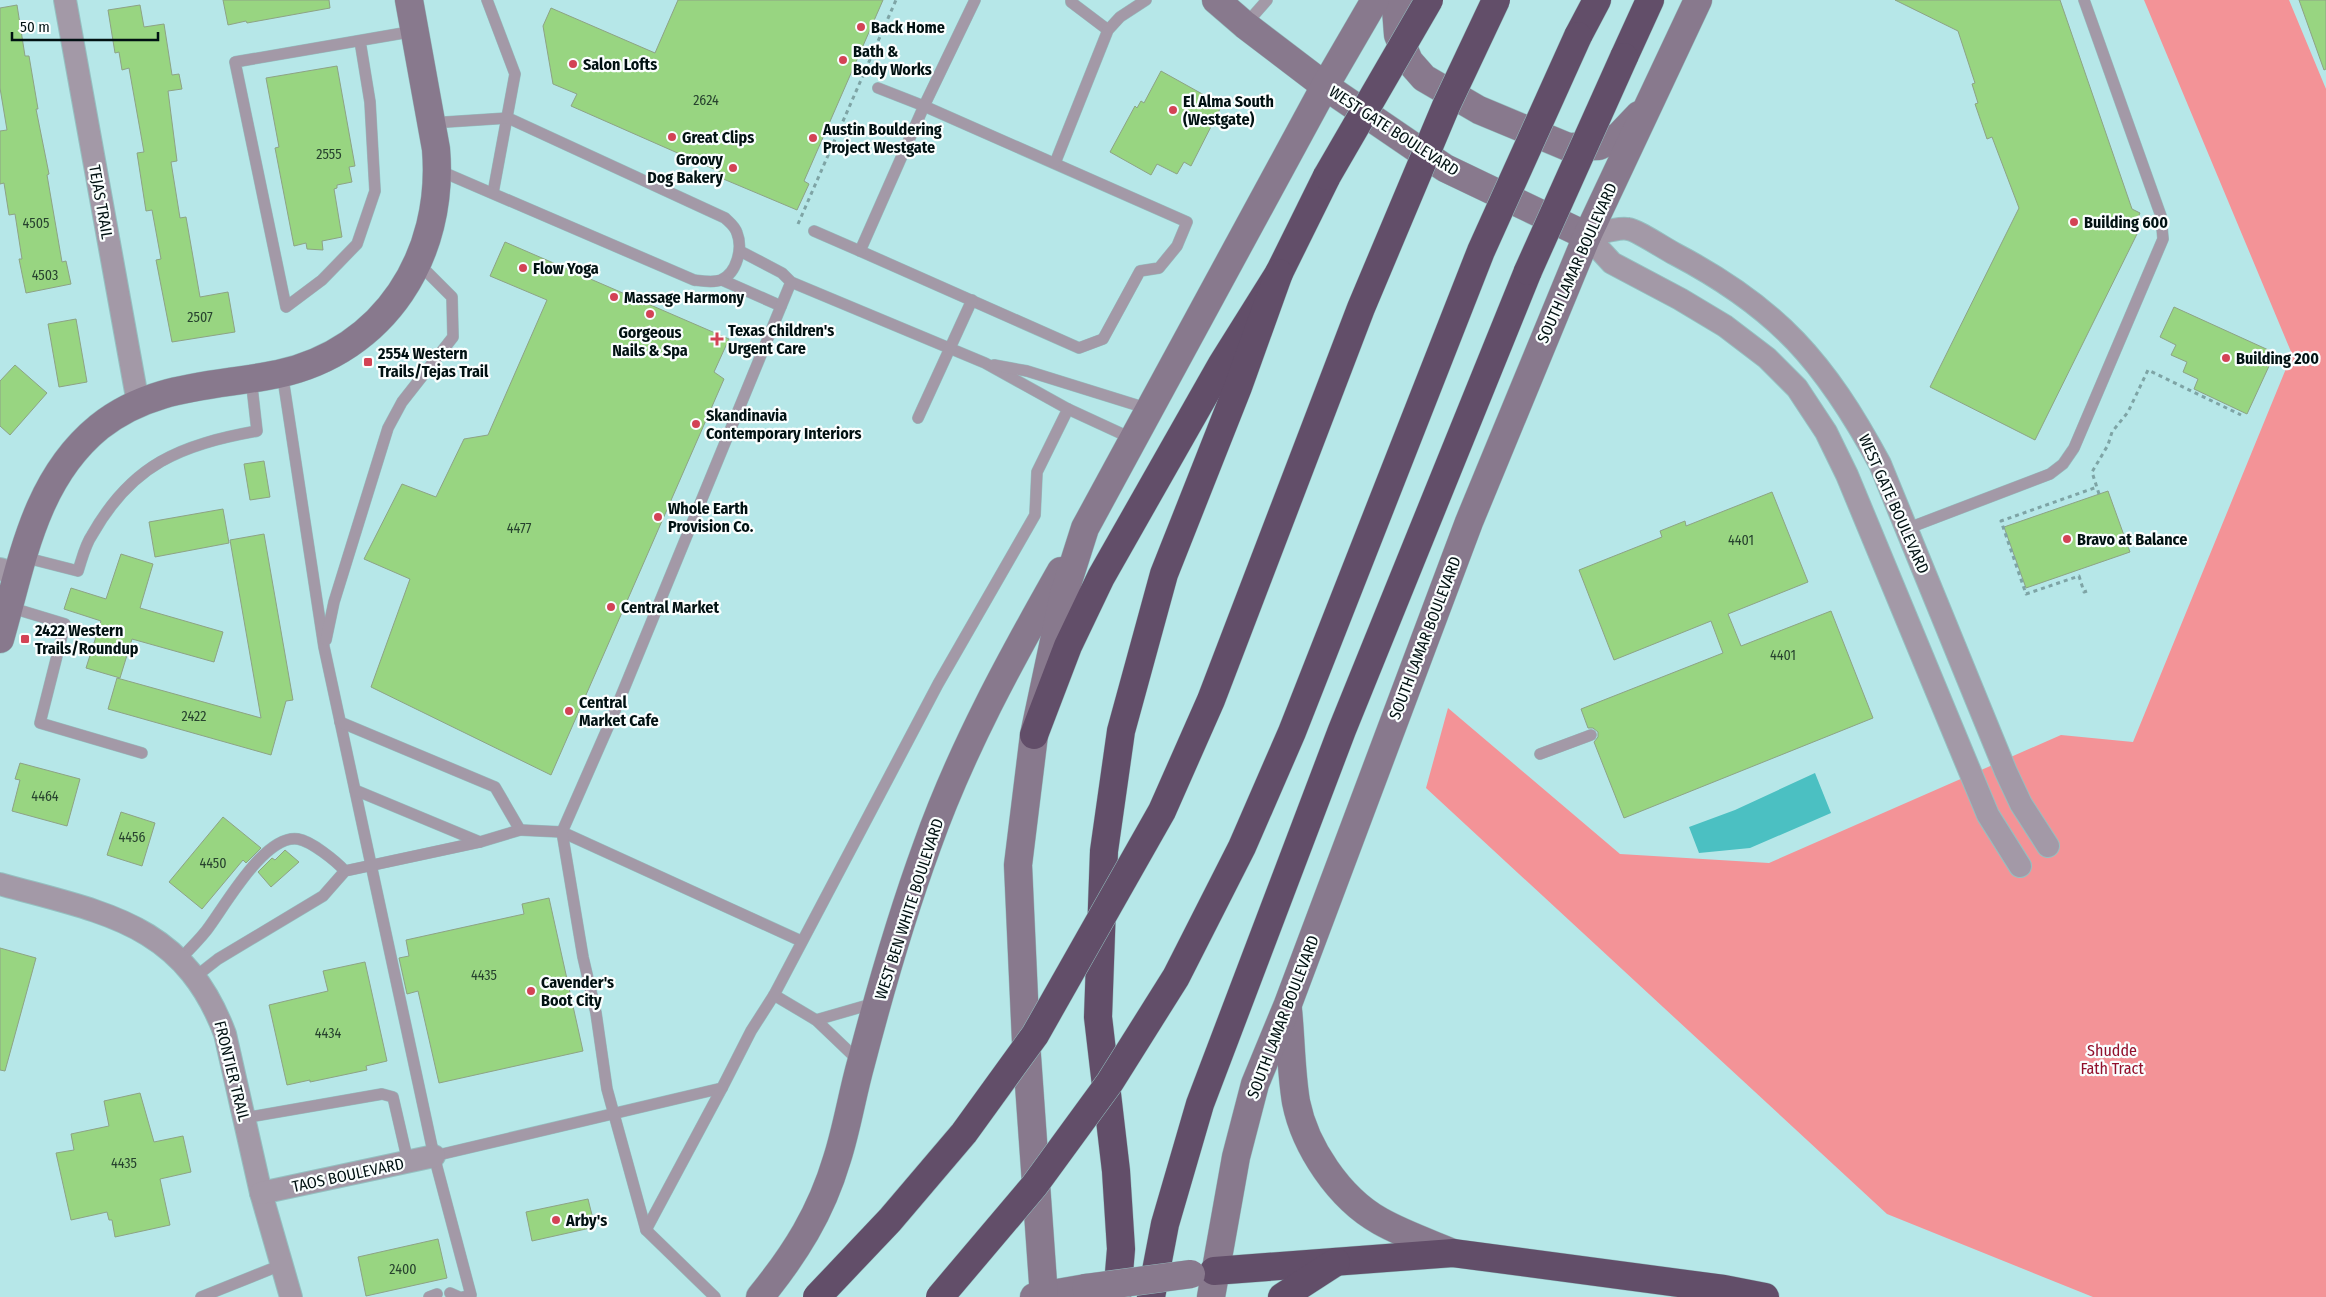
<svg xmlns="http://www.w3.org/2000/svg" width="2326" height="1297" viewBox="0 0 2326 1297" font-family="'Fira Sans Condensed',sans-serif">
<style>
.green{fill:#f39397}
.water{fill:#4bc0c2}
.building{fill:#98d581;stroke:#8da385}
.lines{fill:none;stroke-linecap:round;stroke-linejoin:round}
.lane-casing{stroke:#95c0c1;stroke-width:12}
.street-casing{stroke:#95c0c1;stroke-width:24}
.secondary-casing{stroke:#95c0c1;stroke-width:29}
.highway-casing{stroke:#95c0c1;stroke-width:29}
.path{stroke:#7ea4a5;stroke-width:3;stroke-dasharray:4 4;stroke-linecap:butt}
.lane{stroke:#a399a7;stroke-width:11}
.street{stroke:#a399a7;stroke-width:22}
.secondary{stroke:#88798d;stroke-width:28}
.highway{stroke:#624e69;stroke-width:28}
.secondary-bridge-casing{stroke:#95c0c1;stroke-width:29;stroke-linecap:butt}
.highway-bridge-casing{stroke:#95c0c1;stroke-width:29;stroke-linecap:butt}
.secondary-bridge{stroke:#88798d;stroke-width:28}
.highway-bridge{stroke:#624e69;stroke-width:28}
.poi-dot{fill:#d34355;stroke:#fafefe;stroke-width:2}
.labels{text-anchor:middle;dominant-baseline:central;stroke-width:4.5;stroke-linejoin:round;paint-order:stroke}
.number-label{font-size:14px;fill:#27422e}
.poi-label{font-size:16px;font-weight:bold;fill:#011112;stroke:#fafefe;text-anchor:start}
.street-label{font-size:16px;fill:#011112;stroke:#fafefe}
.park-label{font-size:16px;fill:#91102c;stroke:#fafefe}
</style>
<rect width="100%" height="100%" fill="#b6e7e8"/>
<polygon class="green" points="2144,0 2289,0 2326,89 2326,1297 2093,1297 1887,1214 1426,788 1448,708 1620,854 1769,863 2061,735 2133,742 2292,354"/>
<polygon class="water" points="1815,773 1831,813 1750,848 1699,853 1689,827 1735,810"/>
<g class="building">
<polygon points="223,0 329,0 330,8 247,23 246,21 228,25"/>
<polygon points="678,0 883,0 804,181 809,184 797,210 721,178 723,173 571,106 577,94 553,84 543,26 551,8 655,53"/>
<polygon points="1895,0 2060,0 2132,209 2140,213 2131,232 2137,234 2035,440 1930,387 2019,208 1992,137 1987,139 1975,104 1978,103 1972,84 1975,83 1958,31"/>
<polygon points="2299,0 2326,0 2326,69 2324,70"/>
<polygon points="17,5 25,56 29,56 38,109 36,109 49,174 47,175 62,262 66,261 71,284 26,293 19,259 22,259 15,214 9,215 4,183 0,184 0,131 7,130 0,88 0,8"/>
<polygon points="140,5 144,27 164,24 172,75 179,74 182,89 168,91 177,161 171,162 180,218 186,217 200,297 228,292 235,332 172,342 156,260 161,259 152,210 146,211 137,153 144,152 129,68 122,70 119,52 115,53 108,10"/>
<polygon points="337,66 355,166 349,167 352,182 337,185 337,188 334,189 342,237 322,241 323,250 307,249 306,243 294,246 275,148 279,147 266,78"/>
<polygon points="1161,71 1222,105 1191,166 1184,162 1177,174 1157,164 1151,175 1110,152 1135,106 1137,108 1141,101 1144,103"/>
<polygon points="505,242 729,339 714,372 724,379 551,775 371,687 410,579 364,559 402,484 436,497 464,439 488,435 547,300 490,276"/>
<polygon points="2174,307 2275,353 2247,414 2194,389 2198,379 2183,372 2187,362 2171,355 2176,345 2160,337"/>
<polygon points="76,319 87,382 59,387 48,324"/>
<polygon points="15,365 47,393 10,435 0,426 0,381"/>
<polygon points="264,461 270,497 250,500 244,464"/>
<polygon points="2108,491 2130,552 2026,588 2004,527"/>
<polygon points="1772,492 1808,582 1728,614 1741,646 1831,611 1873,718 1624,818 1594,742 1598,737 1598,732 1593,728 1588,728 1581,709 1723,653 1711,621 1614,660 1579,570 1662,537 1660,531 1685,521 1686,526"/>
<polygon points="223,509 229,543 155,557 149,522"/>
<polygon points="264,534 293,700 286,701 271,755 108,709 117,678 261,718 230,540"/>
<polygon points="121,554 153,564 140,608 223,632 214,662 132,639 120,678 86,668 101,621 64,609 71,588 106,599"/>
<polygon points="20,763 80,779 67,826 12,811 20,780 15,779"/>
<polygon points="121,812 155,823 142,866 107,855"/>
<polygon points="223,817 261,848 246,863 243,860 202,909 169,882"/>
<polygon points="285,850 299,862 271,887 258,872 272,858 275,860"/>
<polygon points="549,898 583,1051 439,1083 418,991 407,994 399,958 409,956 406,940 524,914 522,904"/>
<polygon points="0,948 36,958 5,1071 0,1070"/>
<polygon points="365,962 387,1061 366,1066 367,1070 310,1082 310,1080 287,1085 269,1005 328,991 323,971"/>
<polygon points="140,1093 154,1142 183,1136 191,1172 160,1179 170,1225 115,1237 112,1220 109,1220 107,1212 71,1220 56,1153 74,1150 71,1134 109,1126 104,1101"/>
<polygon points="588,1199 595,1227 532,1241 526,1212"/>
<polygon points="438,1239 447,1278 366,1296 358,1257"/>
</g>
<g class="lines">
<defs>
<g id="lane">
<polyline points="487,0 515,74 493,193"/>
<polyline points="1071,0 1071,2 1108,30"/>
<polyline points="1245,25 1267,0"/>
<polyline points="360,41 370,102 375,191 357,244 322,280 286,307 235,62 415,31"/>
<polyline points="878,88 924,106 1187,222 1177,246 1159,268 1140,271 1103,339 1079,348 860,251 924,106 975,0"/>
<path d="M431,123L508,118L725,218C729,222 735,226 737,233C743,248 737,273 721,280C713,283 702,281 694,280L438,170"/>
<polyline points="1055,163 1108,30 1120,17 1146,0"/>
<polyline points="814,231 860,251"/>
<polyline points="740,251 782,273 791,282 985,363 1068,409 1133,439"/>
<polyline points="722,280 781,306"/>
<polyline points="994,365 1027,371 1149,409"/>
<polyline points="282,372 324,647 434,1156 471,1295 463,1297"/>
<polyline points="918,418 972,300"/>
<polyline points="1906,529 2050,474 2063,464 2074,448 2163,239 2161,216 2084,0"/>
<path d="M23,557L78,571C82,559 85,545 92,535C132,464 180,445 257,431L251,378"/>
<polyline points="9,607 65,624 40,723 142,753"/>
<polyline points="326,640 334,602 388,428 402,402 453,337 452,297 418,263"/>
<polyline points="340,722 495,787 520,830 480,842 355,790"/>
<polyline points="1540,754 1591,735"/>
<polyline points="520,830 562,832 801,941"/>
<path d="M180,959C189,950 198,941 206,931C224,908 264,834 298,839C311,841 336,861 345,871"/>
<polyline points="195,977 218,959 323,896 345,871 480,842"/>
<polyline points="774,995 816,1020 861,1063"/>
<polyline points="816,1020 875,1003"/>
<polyline points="244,1118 382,1094 393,1097 408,1162"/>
<polyline points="434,1156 722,1088 751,1031 774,995 938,684 1035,515 1037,472 1068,409"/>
<polyline points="646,1230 722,1088"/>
<polyline points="450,1293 459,1297"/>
<polyline points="201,1297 281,1265"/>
<polyline points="429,1297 437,1294"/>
<polyline points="715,1297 646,1230 607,1089 596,1013 583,957 562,832 612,718 791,282"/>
</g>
<g id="street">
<polyline points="65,0 138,403"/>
<path d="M1587,236C1597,234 1619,227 1628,229C1637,230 1665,249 1675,254C1778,308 1825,362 1880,464L2006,772L2021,804L2048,846"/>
<polyline points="1587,236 1612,263 1680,299 1725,326 1767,358 1797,388 1826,432 1847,475 1988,815 2020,866"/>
<polyline points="0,569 18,574"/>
<path d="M0,884C103,913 183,922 225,1034L261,1193L291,1297"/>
<polyline points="261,1193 434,1156"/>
</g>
<g id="secondary">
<polyline points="1216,0 1245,25 1325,86 1445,168 1587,236"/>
<polyline points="1398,0 1396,9 1398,35 1409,61 1424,78 1479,110 1568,147 1599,146 1619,136 1639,115"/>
<path d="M0,639C22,563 34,480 99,427C153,384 214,387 278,374C385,351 445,255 436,149L409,0"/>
<path d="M1288,1010C1291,1040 1291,1072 1296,1102C1305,1147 1339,1198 1380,1221C1403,1234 1429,1243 1453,1253"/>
<path d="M760,1297C795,1254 821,1213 837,1159C847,1128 852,1095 861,1063C880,990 901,917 927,846C961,750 1011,659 1061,571"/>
<polyline points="1034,1297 1086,1288"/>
<polyline points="1044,1297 1026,1042 1018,865 1034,735 1064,594 1085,528 1325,86 1375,0"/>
<polyline points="1211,1297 1236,1157 1255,1084 1288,1004 1469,522 1587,236 1698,0"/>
</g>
<g id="highway">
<polyline points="1578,36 1597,0"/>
<polyline points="1624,57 1650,0"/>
<polyline points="1034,735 1068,646 1101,577 1222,364 1279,273 1327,176"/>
<polyline points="1214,1271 1453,1253 1724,1289 1765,1297"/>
<polyline points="1117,1297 1121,1249 1116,1171 1098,1017 1104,851 1121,731 1164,574 1238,387 1279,273"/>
<polyline points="1151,1297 1165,1224 1200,1104 1342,730 1528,271"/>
<polyline points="1282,1297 1336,1262"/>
</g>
</defs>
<use href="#lane" class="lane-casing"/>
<use href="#street" class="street-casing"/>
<use href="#secondary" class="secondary-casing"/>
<use href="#highway" class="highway-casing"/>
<g class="path">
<polyline points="798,224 896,0"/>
<polyline points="2099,494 2092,472 2108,445 2112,432 2128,412 2148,370 2241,415"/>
<polyline points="2087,591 2084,592 2079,576 2026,594 2001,521 2097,487"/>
</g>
<use href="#lane" class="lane"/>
<use href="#street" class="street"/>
<use href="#secondary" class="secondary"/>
<use href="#highway" class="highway"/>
<defs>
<polyline id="secondary-bridge" points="1086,1288 1191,1274"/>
<g id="highway-bridge">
<polyline points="1327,176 1429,0"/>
<polyline points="1528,271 1624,57"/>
<polyline points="817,1297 890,1220 964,1133 1035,1035 1162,811 1211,700 1361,308 1446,106 1496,0"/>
<polyline points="940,1297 1034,1186 1110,1082 1176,977 1242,847 1292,732 1481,251 1578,36"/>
</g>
</defs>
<use href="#secondary-bridge" class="secondary-bridge-casing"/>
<use href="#highway-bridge" class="highway-bridge-casing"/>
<use href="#secondary-bridge" class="secondary-bridge"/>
<use href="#highway-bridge" class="highway-bridge"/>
</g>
<g class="poi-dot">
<circle cx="861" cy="27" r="5"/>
<circle cx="843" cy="60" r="5"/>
<circle cx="573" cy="64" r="5"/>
<circle cx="1173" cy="110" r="5"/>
<circle cx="672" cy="137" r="5"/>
<circle cx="813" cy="138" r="5"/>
<circle cx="733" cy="168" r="5"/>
<circle cx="2074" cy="222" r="5"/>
<circle cx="523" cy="268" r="5"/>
<circle cx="614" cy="297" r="5"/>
<circle cx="650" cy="314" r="5"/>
<path d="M714.5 331.5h5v5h5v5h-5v5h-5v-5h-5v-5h5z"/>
<circle cx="2226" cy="358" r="5"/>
<rect x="363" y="357" width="10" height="10" rx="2.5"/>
<circle cx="696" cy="424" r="5"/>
<circle cx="658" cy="517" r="5"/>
<circle cx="2067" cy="539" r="5"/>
<circle cx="611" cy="607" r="5"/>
<rect x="20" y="634" width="10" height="10" rx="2.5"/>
<circle cx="569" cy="711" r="5"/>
<circle cx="531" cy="991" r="5"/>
<circle cx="556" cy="1220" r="5"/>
</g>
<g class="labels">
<g class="number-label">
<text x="706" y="100">2624</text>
<text x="329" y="154">2555</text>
<text x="36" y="223">4505</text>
<text x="45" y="275">4503</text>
<text x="200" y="317">2507</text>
<text x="519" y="528">4477</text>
<text x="1741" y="540">4401</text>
<text x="1783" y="655">4401</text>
<text x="194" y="716">2422</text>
<text x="45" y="796">4464</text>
<text x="132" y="837">4456</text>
<text x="213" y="863">4450</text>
<text x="484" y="975">4435</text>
<text x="328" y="1033">4434</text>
<text x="124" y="1163">4435</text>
<text x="403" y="1269">2400</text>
</g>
<g class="poi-label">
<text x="871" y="27">Back Home</text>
<text x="853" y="51">Bath &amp;<tspan x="853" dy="18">Body Works</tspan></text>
<text x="583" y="64">Salon Lofts</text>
<text x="1183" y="101">El Alma South<tspan x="1183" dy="18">(Westgate)</tspan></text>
<text x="823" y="129">Austin Bouldering<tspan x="823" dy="18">Project Westgate</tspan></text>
<text x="682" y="137">Great Clips</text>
<text x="723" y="159" text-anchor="end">Groovy<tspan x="723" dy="18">Dog Bakery</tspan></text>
<text x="2084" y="222">Building 600</text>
<text x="533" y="268">Flow Yoga</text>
<text x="624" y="297">Massage Harmony</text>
<text x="728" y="330">Texas Children's<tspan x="728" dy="18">Urgent Care</tspan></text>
<text x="650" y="332" text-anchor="middle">Gorgeous<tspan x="650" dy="18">Nails &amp; Spa</tspan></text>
<text x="378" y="353">2554 Western<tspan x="378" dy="18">Trails/Tejas Trail</tspan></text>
<text x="2236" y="358">Building 200</text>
<text x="706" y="415">Skandinavia<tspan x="706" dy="18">Contemporary Interiors</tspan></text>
<text x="668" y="508">Whole Earth<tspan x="668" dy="18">Provision Co.</tspan></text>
<text x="2077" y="539">Bravo at Balance</text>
<text x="621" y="607">Central Market</text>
<text x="35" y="630">2422 Western<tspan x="35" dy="18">Trails/Roundup</tspan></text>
<text x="579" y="702">Central<tspan x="579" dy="18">Market Cafe</tspan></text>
<text x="541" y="982">Cavender's<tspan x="541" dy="18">Boot City</tspan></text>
<text x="566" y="1220">Arby's</text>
</g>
<g class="street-label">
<text transform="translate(1394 131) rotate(33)">WEST GATE BOULEVARD</text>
<text transform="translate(101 202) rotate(80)">TEJAS TRAIL</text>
<text transform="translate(1577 263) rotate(-66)">SOUTH LAMAR BOULEVARD</text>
<text transform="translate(1894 504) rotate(66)">WEST GATE BOULEVARD</text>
<text transform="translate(1425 638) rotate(-69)">SOUTH LAMAR BOULEVARD</text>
<text transform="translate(909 909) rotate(-72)">WEST BEN WHITE BOULEVARD</text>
<text transform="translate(1283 1017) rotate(-69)">SOUTH LAMAR BOULEVARD</text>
<text transform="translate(232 1071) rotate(76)">FRONTIER TRAIL</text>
<text transform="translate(348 1175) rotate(-12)">TAOS BOULEVARD</text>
</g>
<g class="park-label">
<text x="2112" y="1050">Shudde<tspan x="2112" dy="18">Fath Tract</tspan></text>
</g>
</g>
<path d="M12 32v8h146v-8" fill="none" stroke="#011112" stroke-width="2.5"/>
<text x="20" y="32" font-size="15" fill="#011112" stroke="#fafefe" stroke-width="4" paint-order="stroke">50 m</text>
</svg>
